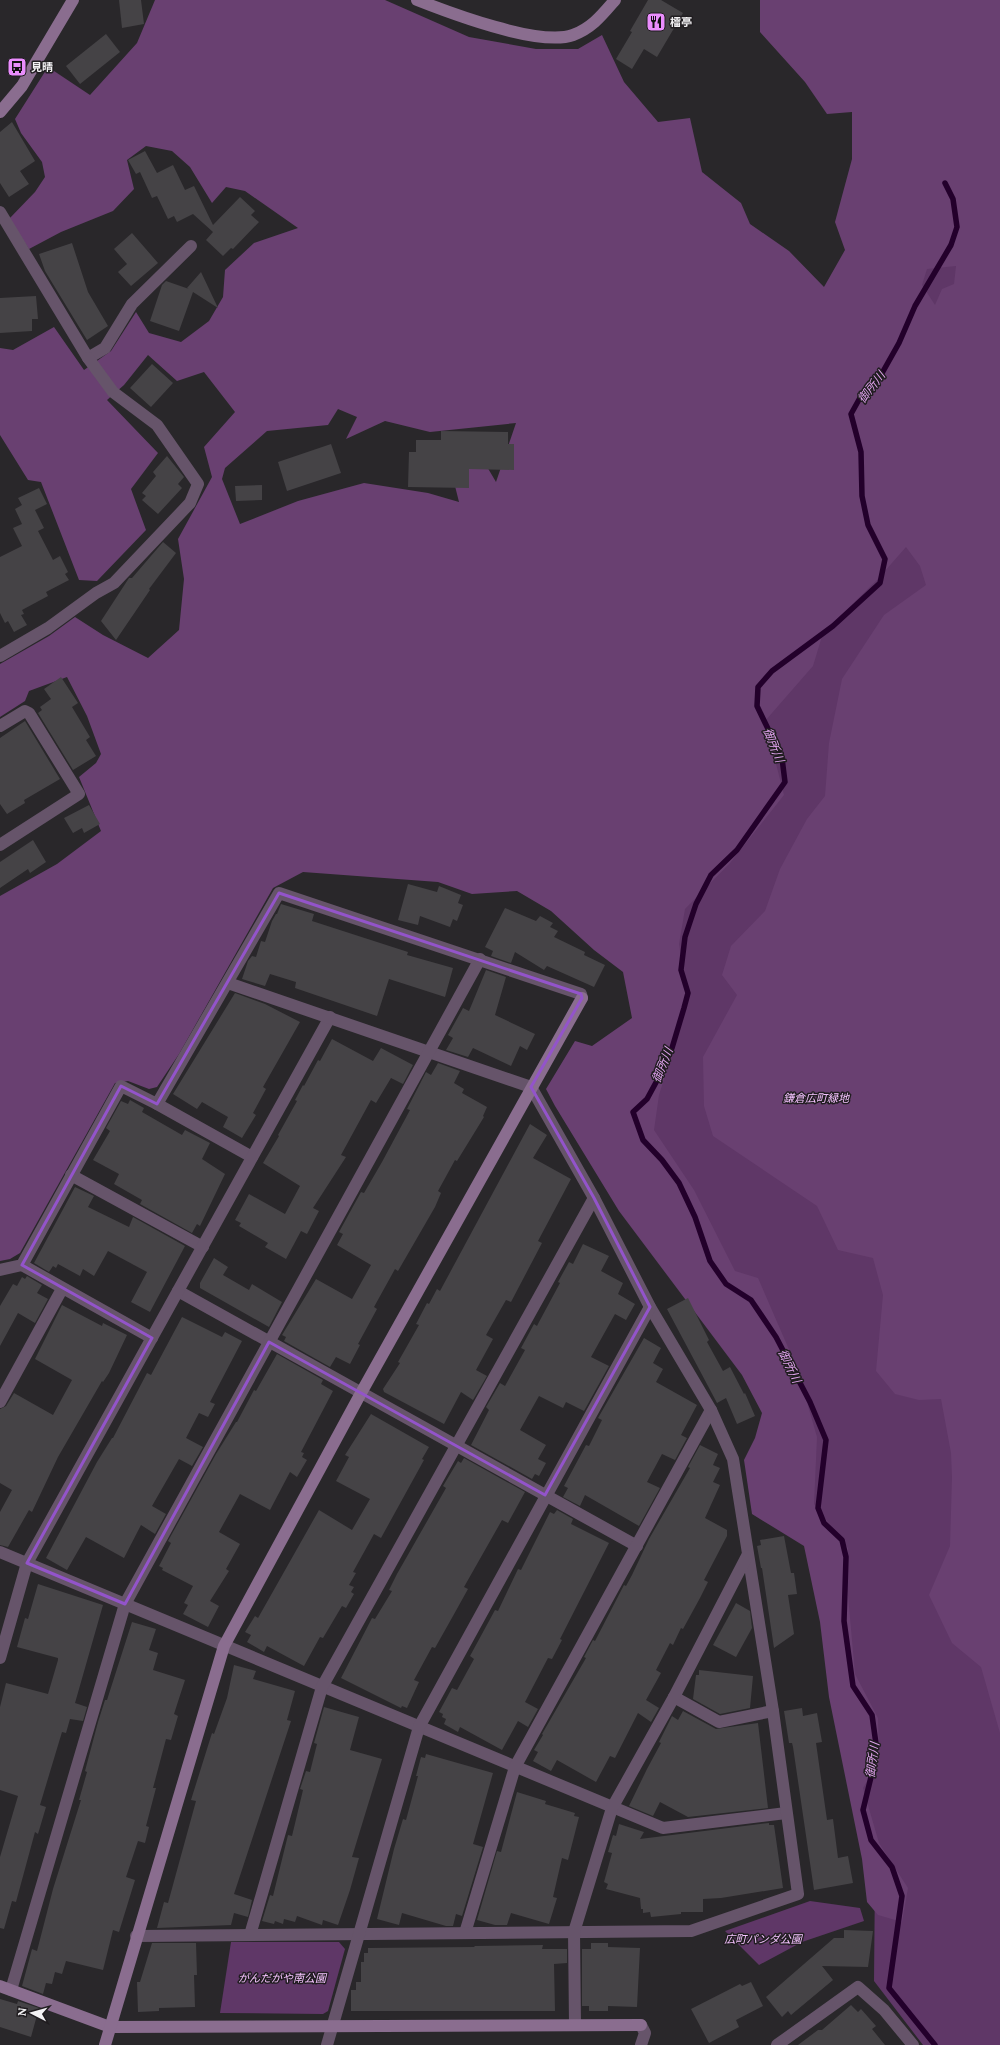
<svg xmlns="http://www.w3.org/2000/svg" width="1000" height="2045" viewBox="0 0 1000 2045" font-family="Lora,'Noto Sans JP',serif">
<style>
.green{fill:#5f3767}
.forest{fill:#694071;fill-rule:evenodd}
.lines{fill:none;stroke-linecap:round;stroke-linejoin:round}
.stream{stroke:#23002b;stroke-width:5.5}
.building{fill:#454346}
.street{stroke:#66546a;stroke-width:12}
.secondary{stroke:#8a6d8f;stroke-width:12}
.marked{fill:none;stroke:#9354ca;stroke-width:3;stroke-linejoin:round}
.labels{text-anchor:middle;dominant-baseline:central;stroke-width:3;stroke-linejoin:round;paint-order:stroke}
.poi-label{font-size:11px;font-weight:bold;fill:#f3f2f4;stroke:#201d20;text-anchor:start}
.park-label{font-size:11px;font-style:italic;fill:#f4c2fe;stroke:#201d20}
.water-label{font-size:12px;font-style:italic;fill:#e1a3ee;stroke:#201d20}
</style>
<rect width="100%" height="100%" fill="#29272a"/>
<g class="green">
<polygon points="1000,233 1000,2045 923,2045 874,1981 875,1873 820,1571 760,1400 619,1116 651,1012 644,894 909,262"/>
<polygon points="810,1901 860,1908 864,1921 802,1942 759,1965 725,1931"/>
<polygon points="231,1942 339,1942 345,1949 328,2011 323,2014 220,2013"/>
</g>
<path class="forest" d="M155,0H385L469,37L536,49H578L602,35L624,82L658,122L690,118L702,172L741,203L750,224L789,251L824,287L845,250L835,222L852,159V112L827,114L805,82L760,32V0H1000V1733L981,1667L952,1643L929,1595L950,1546L952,1477L951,1453L941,1399L919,1400L895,1394L876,1371L883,1295L873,1258L838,1250L817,1206L713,1136L704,1106L703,1057L737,995L722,975L731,946L765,911L780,869L807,819L825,796L829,743L842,679L884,615L926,585L920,566L906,547L877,580L823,633L813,666L765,721L784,795L730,863L685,909L679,944L688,1003L659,1095L654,1130L694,1190L735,1271L758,1278L797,1368L817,1437L814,1504L848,1548L847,1584L855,1674L878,1718L879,1761L863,1788L879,1843L908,1888L902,1922L878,1915L867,1902L862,1859L829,1697L820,1622L804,1546L752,1514L744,1460L755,1438L762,1413L742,1375L619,1211L555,1106L546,1089L575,1041L592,1046L632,1018L623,972L594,950L551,911L517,891L472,894L438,882L303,872L273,888L179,1054L157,1087L149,1089L128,1081L115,1083L20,1253L10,1259L0,1261V896L57,864L101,831L79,777L96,763L101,754L87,716L67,677L29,691L25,701L0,717V664L49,636L75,617L103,635L148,658L179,630L184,579L178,539L212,477L204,447L235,412L204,372L177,381L148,355L124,385L107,400L158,453L131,489L146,530L97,581L79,580L41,482L28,480L0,435V348L13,350L54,327L84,370L111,351L136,312L149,333L181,342L209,321L223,297L225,270L254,243L298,228L245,191L226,187L212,203L190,167L172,151L146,146L127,160L134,189L113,211L61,232L29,249L9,219L35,192L45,177L42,162L21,133L15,119L48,67L90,95L137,43ZM956,266L954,284L942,289L935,305L922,285L927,269ZM338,409L357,417L346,439L385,421L430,432L516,423L496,482L486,465H465L452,474L459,502L428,493L364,483L298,501L240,524L222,479L225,468L267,431L328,425Z"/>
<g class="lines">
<polyline class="stream" points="935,2045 889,1988 902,1896 892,1867 871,1840 863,1810 871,1777 876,1744 872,1715 853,1686 844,1621 846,1557 842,1540 824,1523 818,1508 826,1440 810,1402 776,1337 751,1300 726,1284 710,1261 695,1217 679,1183 662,1160 643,1140 633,1112 647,1099 660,1075 672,1048 684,1008 688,993 681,970 685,937 696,904 711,875 737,850 785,782 782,758 757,706 758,687 772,671 833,626 880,583 885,559 868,525 862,496 861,452 851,414 861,396 881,375 899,343 915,306 951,245 957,227 953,199 945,183"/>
</g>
<g class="building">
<polygon points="119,0 141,0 144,24 122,28"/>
<polygon points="648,0 661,0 683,13 657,57 644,49 632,69 616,59 632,32 630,31"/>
<polygon points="106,34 120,52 80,84 66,66"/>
<polygon points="12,122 35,161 20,171 29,184 9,197 0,183 0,132"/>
<polygon points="145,151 157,173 173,165 185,190 194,186 213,225 240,197 255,211 251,215 259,222 233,249 231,248 223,256 206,240 213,232 193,214 177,222 174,216 168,219 157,196 152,198 140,172 136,174 128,160"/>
<polygon points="132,233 158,263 131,286 118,272 127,264 114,249"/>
<polygon points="72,243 88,292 108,326 87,340 45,271 39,254"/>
<polygon points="201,272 218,308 193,292 179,331 150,321 162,285 166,281 189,289 187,288"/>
<polygon points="36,296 38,319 32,319 32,331 0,333 0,298"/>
<polygon points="152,364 173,383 151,407 130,388"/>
<polygon points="441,431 508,432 508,444 514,444 514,470 469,469 469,488 408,487 409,452 416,452 416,440 441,440"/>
<polygon points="331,444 341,473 287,491 278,462"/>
<polygon points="167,456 184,477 178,484 182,488 158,514 142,500 146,496 142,493 156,476 153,472"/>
<polygon points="262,485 262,500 236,501 235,486"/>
<polygon points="39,488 47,504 35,510 44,528 38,531 53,560 60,556 68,572 65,574 69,580 46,592 48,596 22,610 24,614 21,615 27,625 14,632 8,621 5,623 0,613 0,557 22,546 13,528 22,524 15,509 22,505 18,498"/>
<polygon points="163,542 176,553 149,589 150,590 116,640 101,621 129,578 132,578"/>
<polygon points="61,677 78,703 72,707 90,737 86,740 96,756 73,770 38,713 42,710 40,707 51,699 44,689"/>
<polygon points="25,721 60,779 24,800 25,803 7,814 0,804 0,738"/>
<polygon points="89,805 100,824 84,833 82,828 73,833 64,818"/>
<polygon points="33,840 46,862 30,873 28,869 0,888 0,862"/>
<polygon points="408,884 437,892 439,886 461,895 458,903 463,905 457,921 453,919 450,927 420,916 418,925 398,920"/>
<polygon points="281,904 314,914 312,921 408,952 407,955 453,968 445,997 389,979 377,1016 295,988 296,982 270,974 265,986 242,979 248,961 252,956 256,957 261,941 265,942 272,921 276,914 277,914"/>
<polygon points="505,908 536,921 540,916 553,923 550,927 558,931 554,937 585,952 584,955 605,965 594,987 547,966 544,970 515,952 511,963 491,956 493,951 485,947"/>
<polygon points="486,970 506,977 495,1015 535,1034 527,1050 520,1046 511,1066 473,1048 468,1057 446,1050 453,1038 448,1035 463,1008 469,1011"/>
<polygon points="235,993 265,1004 300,1022 263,1087 266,1089 253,1113 256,1115 242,1138 223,1127 228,1117 202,1102 197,1109 173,1094"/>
<polygon points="332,1039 373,1061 381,1048 413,1065 403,1084 391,1078 376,1103 371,1100 341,1155 346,1157 313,1208 319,1211 307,1234 301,1231 286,1259 265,1247 268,1243 239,1226 241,1223 235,1220 249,1194 285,1214 300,1186 263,1163 279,1136 278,1135 297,1101 295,1100 303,1085 304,1086 318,1060 320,1061"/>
<polygon points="438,1063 460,1071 454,1083 464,1089 462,1093 487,1107 483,1116 484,1117 457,1161 455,1160 438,1191 441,1193 435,1207 398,1271 395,1269 374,1307 377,1309 358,1344 360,1345 350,1364 336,1357 330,1367 284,1341 286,1337 282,1335 316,1279 352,1299 371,1265 337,1245 343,1234 339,1232 361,1192 364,1193 382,1162 410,1110 407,1109 426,1072 431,1075"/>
<polygon points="130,1100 144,1108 142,1112 182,1135 185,1130 210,1143 202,1159 225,1174 200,1226 197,1224 192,1233 140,1204 142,1200 114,1184 119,1174 93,1160 110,1131 106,1128 121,1101 128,1104"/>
<polygon points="530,1124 547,1135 533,1158 571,1179 538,1241 542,1243 511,1302 506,1300 486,1335 493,1339 476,1370 487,1376 473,1400 461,1392 444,1424 384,1392 383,1389 400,1363 398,1362 419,1325 416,1324 427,1303 429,1304 437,1289 440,1291"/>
<polygon points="75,1187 94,1196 88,1207 129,1227 133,1217 185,1246 150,1312 131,1302 147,1272 108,1251 94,1276 83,1269 80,1276 58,1264 56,1268 53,1266 49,1272 34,1263"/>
<polygon points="583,1244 609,1256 601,1271 623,1283 618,1294 635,1304 626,1320 615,1314 591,1357 609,1366 584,1411 566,1402 563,1408 539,1396 520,1430 546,1445 538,1459 546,1463 539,1476 535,1474 532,1479 471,1445 489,1410 486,1407 500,1383 505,1386 525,1350 521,1348 534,1324 537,1326 539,1322 560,1283 558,1282 569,1262 573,1264"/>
<polygon points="214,1258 228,1267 223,1275 249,1290 252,1284 282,1302 269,1327 200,1288 200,1283"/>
<polygon points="27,1276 42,1285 37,1293 48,1299 35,1323 18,1313 0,1346 0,1306 13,1284 17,1286 22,1277 25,1279"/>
<polygon points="688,1298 709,1340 707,1342 723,1371 730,1367 744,1394 745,1393 755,1416 737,1424 726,1398 717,1403 708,1386 667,1309"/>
<polygon points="62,1305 102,1326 103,1323 127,1335 109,1373 103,1382 102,1381 58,1457 32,1512 29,1510 8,1547 0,1545 0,1512 12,1490 0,1483 0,1409 6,1406 14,1393 53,1415 72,1380 35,1359"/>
<polygon points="182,1317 222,1337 225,1332 242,1341 210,1402 215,1404 208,1417 199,1413 186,1438 203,1447 192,1466 179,1459 152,1506 166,1514 155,1534 141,1525 124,1558 86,1537 67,1570 46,1558 97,1462 112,1438 113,1438 147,1373 151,1375"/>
<polygon points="644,1338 661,1348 653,1363 663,1369 656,1382 697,1405 681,1435 687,1438 675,1460 662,1454 647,1482 660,1488 639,1526 585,1495 580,1506 563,1497 568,1488 564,1486 586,1445 589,1446 602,1420 598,1418"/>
<polygon points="277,1354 323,1380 321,1384 333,1391 301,1452 304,1453 302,1457 307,1460 297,1477 290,1472 270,1510 240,1494 219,1532 240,1544 226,1569 229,1571 210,1601 219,1606 208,1627 183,1614 188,1605 184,1603 193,1586 162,1570 163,1568 159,1566 171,1543 168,1541 216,1454 236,1422 237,1422 254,1390 256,1391"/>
<polygon points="371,1414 429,1447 422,1459 424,1460 381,1538 374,1534 353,1572 356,1573 349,1585 354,1587 351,1592 354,1594 346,1608 342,1606 323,1638 320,1637 304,1666 267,1646 264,1652 247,1642 251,1635 245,1632 255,1616 258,1618 319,1510 352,1530 370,1499 336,1481 349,1457 345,1455"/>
<polygon points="700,1445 718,1454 713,1465 720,1468 713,1482 720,1485 705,1518 727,1530 727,1536 704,1580 708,1582 700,1598 683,1629 681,1628 673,1645 670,1643 656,1670 661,1673 646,1700 659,1708 651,1722 638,1713 615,1758 610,1756 596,1782 557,1760 551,1771 533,1761 538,1752 534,1750 543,1735 542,1734 586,1658 584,1657 593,1640 595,1641 624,1585 626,1586 632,1575 649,1539 690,1468 688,1467"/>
<polygon points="464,1458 525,1492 508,1523 502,1520 464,1587 468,1589 453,1616 435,1648 432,1647 414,1680 419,1682 407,1708 402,1706 401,1708 341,1678 372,1618 375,1619 392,1591 389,1590 397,1574 446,1488 443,1486 458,1461 461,1463"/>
<polygon points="557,1510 573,1519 571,1524 609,1543 560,1639 562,1640 552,1659 548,1658 525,1702 538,1709 528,1727 518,1721 502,1750 460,1727 458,1732 444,1724 446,1719 442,1717 443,1714 439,1712 452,1688 457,1690 474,1659 470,1656 495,1610 498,1611 518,1569 521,1570 550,1512 554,1514"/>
<polygon points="784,1536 791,1573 794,1573 797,1594 788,1595 794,1634 774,1648 762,1568 761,1568 757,1546 761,1545 760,1540"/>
<polygon points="38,1584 103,1605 75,1703 87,1707 83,1721 70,1719 66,1733 62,1732 40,1805 46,1807 38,1834 35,1832 16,1902 12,1901 4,1929 0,1928 0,1857 18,1796 0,1790 0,1707 6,1683 48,1694 58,1660 58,1658 17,1647 25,1618 28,1619"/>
<polygon points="736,1603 750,1611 752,1628 736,1657 713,1645"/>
<polygon points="132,1622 156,1629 149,1650 158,1653 153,1670 185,1680 174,1714 178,1716 171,1740 166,1739 153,1788 156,1788 146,1826 149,1827 145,1843 138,1841 126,1877 135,1880 119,1932 113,1930 103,1970 66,1961 62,1974 55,1972 52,1984 46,1983 43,1994 22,1986 32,1949 37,1951 53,1889 81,1800 79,1800 87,1772 85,1771 98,1722 105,1700 107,1700"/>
<polygon points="234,1665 256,1671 253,1679 295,1691 287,1720 291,1721 234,1894 252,1900 248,1917 234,1913 231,1925 157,1928 164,1902 168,1903 196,1801 191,1800 212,1733 214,1734 227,1698"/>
<polygon points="699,1670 753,1676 750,1708 720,1714 693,1699 696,1675 699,1675"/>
<polygon points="324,1707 359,1717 350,1750 382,1759 352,1857 359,1858 350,1890 338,1925 323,1920 322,1925 297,1916 295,1922 284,1919 283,1924 275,1921 274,1924 262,1921 270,1895 273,1896 288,1835 292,1836 303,1790 300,1789 306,1771 310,1772 317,1744 314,1743"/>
<polygon points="802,1708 803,1716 817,1713 822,1742 816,1743 827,1820 833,1819 838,1858 848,1856 853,1883 814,1890 793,1747 792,1743 789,1743 784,1711"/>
<polygon points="683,1711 716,1729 758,1723 768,1808 688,1817 660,1802 653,1816 629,1806 647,1769 661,1743 659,1742 672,1716 678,1720"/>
<polygon points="426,1754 493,1773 473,1844 483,1847 462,1916 456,1914 453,1926 446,1926 402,1913 399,1925 377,1919 394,1849 403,1819 406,1820 418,1776 416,1776 421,1757 425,1758"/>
<polygon points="517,1792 546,1801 545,1804 575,1813 574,1816 579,1817 568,1860 562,1858 553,1897 557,1898 549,1924 511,1913 507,1925 495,1925 477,1920 497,1851 501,1852"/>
<polygon points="769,1823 769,1825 774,1825 783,1888 721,1898 703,1899 703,1912 681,1912 681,1914 651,1917 650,1912 643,1913 643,1909 641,1909 640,1898 606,1889 608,1884 604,1882 612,1853 608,1852 613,1835 616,1836 619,1824 644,1832 640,1839"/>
<polygon points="844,1930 873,1931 868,1967 822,1966 833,1980 791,2015 788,2011 782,2017 766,1997 834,1938 844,1938"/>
<polygon points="152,1943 196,1943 197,1975 194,1975 195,2007 159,2008 159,2011 138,2012 137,1982 140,1982"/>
<polygon points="591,1943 608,1943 608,1947 640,1948 637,2007 608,2006 608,2011 589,2011 589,2006 582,2006 582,1949 591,1949"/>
<polygon points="543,1945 542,1949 567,1949 567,1963 554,1964 555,2011 351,2011 351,1990 356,1990 356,1982 361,1982 361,1962 364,1962 364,1953 368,1953 368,1948 474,1947 475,1946"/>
<polygon points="751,1982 763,2006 736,2020 739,2027 709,2043 691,2009 740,1984 742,1986"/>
<polygon points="0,1999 17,2004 18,2001 39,2008 31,2037 0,2027"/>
<polygon points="851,2005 858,2012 861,2009 876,2026 872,2029 885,2045 798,2045 818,2030 822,2030"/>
</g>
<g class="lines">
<g class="street">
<polyline points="0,212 88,358 105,348 132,304 191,246"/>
<polyline points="0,656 48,628 96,593 114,583 190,503 198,484 157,425 113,392 88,358"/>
<polyline points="0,726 25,711 29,713 79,794 0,845"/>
<polyline points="157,1104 252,1157"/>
<polyline points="71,1175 203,1247"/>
<polyline points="22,1265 152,1338"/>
<polyline points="0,1270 22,1265 121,1086 157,1104 279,893 581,994 582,998"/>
<polyline points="178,1291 637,1546"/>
<polyline points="0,1402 62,1289"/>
<polyline points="0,1552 663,1828 786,1813"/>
<polyline points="0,1658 27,1563 330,1017"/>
<polyline points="674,1697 719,1722 773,1711"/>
<polyline points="465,1933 515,1767 711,1410"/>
<polyline points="250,1935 322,1687 594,1198"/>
<polyline points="136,1936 691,1931 798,1894 773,1711 733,1459 711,1410 650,1307 594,1198 531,1087 228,983"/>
<polyline points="11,1990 125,1604 480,959"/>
<polyline points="575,2025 574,1932 612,1808 674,1697 747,1556"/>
<polyline points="641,2025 645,2033 641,2045"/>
<polyline points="327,2045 419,1727 650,1307"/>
<polyline points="777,2045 858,1987 884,2010 913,2045"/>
</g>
<g class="secondary">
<path d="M417,0C450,13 540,47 573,35C592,28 602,15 615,0"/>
<polyline points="0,112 22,86 73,0"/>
<polyline points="0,1986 110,2027 641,2025"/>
<polyline points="105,2045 224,1646 361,1393 582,998"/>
</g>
</g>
<path class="marked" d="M279,893L581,994L582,998L531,1087L594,1198L650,1307L545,1495L269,1342L125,1604L27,1563L152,1338L22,1265L121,1086L157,1104Z"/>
<defs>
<symbol id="restaurant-square" viewBox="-11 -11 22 22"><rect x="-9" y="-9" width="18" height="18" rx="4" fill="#ea8dfd" stroke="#201d20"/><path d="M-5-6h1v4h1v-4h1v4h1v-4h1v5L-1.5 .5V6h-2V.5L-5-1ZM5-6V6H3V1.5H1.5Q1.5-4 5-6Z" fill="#111"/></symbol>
<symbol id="bus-square" viewBox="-11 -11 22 22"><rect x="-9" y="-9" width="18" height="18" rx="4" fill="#ea8dfd" stroke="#201d20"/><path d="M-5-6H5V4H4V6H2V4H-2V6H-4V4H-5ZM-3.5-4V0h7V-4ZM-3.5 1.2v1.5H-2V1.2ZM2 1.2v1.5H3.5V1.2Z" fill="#111"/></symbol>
</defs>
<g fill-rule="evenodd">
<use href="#restaurant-square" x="645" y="11" width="22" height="22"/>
<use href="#bus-square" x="6" y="56" width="22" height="22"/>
</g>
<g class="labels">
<g class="poi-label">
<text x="670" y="22">檑亭</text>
<text x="31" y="67">見晴</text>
</g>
<g class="park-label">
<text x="816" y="1098">鎌倉広町緑地</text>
<text x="763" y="1939">広町パンダ公園</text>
<text x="282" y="1978">がんだがや南公園</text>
</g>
<g class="water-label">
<text transform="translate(871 387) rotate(-52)">御所川</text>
<text transform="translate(774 745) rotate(68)">御所川</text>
<text transform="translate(662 1065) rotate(-68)">御所川</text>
<text transform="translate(790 1366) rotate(64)">御所川</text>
<text transform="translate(872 1760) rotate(-82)">御所川</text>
</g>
</g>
<g transform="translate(32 2013) rotate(276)" stroke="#201d20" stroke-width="3" paint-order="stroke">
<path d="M0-3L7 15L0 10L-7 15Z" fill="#f3f2f4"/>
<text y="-6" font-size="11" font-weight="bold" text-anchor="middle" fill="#f3f2f4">N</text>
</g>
</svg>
